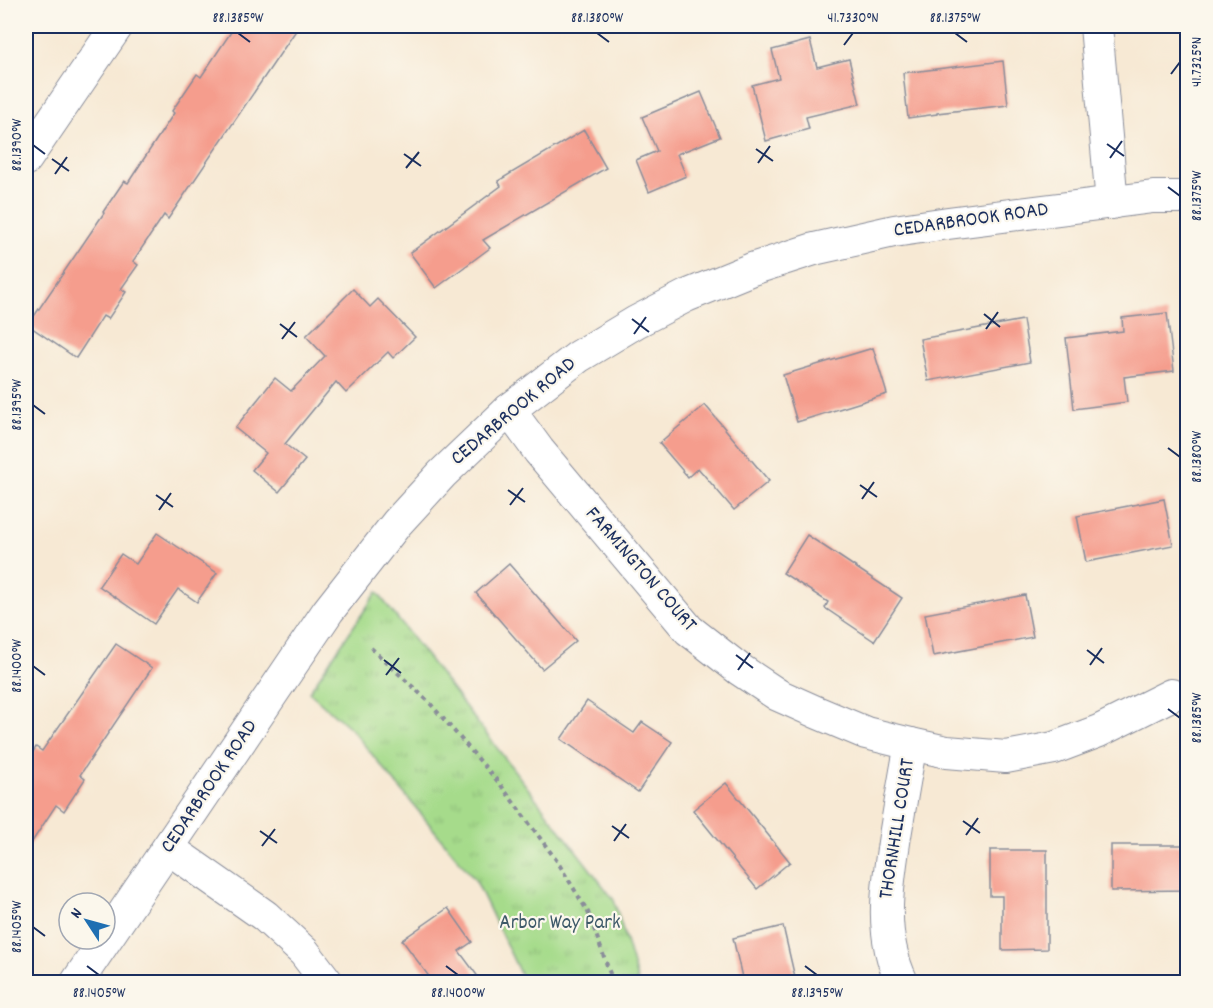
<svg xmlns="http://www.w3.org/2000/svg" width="1213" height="1008" viewBox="0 0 1213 1008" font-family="Dekko,sans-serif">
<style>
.grass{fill:url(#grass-tufts);stroke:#608574;stroke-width:1.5}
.building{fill:#f59d8d}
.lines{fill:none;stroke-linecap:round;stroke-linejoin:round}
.street-casing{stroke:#898c99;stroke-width:34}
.path{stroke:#898c99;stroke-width:4;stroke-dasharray:4.5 4.5;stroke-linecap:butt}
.street{stroke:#fff;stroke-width:32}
.ticks{fill:none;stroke:#1b2f5e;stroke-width:2}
.labels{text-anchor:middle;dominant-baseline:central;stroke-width:4.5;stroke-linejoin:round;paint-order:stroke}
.street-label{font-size:21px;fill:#1b2f5e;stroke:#fbf7ec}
.park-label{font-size:21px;fill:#3e5a69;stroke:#fbf7ec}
.neatline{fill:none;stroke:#1b2f5e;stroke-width:2}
.ticks-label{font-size:15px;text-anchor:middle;fill:#1b2f5e}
</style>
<defs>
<pattern id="grass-tufts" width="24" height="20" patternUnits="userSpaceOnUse" patternTransform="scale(1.5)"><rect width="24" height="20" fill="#a6db8b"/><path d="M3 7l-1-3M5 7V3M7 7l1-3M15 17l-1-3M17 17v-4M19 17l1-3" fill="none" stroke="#8ebc7a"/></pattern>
</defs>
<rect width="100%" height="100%" fill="#fbf7ec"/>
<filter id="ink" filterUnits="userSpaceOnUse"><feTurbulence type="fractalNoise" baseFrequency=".0167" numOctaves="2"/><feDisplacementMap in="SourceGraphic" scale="12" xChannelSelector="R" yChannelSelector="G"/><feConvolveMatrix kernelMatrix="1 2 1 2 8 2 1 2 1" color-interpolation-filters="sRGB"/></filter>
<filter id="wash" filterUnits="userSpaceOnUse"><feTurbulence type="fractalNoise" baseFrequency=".008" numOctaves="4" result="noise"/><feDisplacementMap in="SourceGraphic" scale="24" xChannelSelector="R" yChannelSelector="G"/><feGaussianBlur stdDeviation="1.35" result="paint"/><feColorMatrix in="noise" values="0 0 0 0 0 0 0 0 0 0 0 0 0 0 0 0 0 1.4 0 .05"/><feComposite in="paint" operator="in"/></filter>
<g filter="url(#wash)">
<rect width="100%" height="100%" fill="#f7e9d4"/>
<polygon class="grass" points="377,592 614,900 638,982 524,982 476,881 352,730 309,692"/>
<g id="blocks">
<g class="building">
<polygon points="235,26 299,26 168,219 164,215 133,261 138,265 121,289 126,292 108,319 103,316 76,358 28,325 104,213 103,212 124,181 128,183 174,113 172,111 197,74 201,77"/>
<polygon points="810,40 817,67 849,59 860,104 806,117 809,129 766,141 752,85 779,78 772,50"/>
<polygon points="1003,61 1008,105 937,113 937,114 908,118 903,73"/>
<polygon points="701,92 720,137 677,154 686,176 649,192 636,160 657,151 642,117"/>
<polygon points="584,130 606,168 483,240 490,248 436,288 410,253 501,186 498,181"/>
<polygon points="353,289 370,307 378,299 415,337 393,358 388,352 346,393 336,382 285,444 305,460 279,492 252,470 266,453 235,428 275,378 291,391 325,356 306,336"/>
<polygon points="1167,313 1174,371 1124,377 1127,402 1074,409 1066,338 1123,331 1122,318"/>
<polygon points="1023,320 1030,362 928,381 920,339"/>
<polygon points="873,348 887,394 797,422 783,375"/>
<polygon points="705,405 769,481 734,510 698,468 688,477 659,443"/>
<polygon points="1164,499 1173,545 1086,562 1077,516"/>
<polygon points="157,533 217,573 197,602 178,589 154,624 99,586 121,554 136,564"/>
<polygon points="807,535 902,598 874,641 825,608 828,602 783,573"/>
<polygon points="509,564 576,641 542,669 476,593"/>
<polygon points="1025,595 1033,637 933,656 925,614"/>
<polygon points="116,644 152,668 80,775 85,779 64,811 56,805 26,851 26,763 36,747 42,751"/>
<polygon points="587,701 634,733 642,722 672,742 638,792 561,739"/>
<polygon points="726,783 790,862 757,889 693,810"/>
<polygon points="1111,845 1188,845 1188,890 1111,891"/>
<polygon points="990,850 1047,850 1047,949 1002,950 1002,896 990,896"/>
<polygon points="448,908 472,942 459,951 482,982 433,982 402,940"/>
<polygon points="783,926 796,982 743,982 733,938"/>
</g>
</g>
</g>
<g filter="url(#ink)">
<use href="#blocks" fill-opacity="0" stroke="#898c99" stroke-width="1.5"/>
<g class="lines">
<defs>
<g id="street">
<polyline points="1096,26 1112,203"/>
<polyline points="26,159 117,26"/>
<polyline points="509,410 539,451 689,630 739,669 778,695 816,712 866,733 911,744 947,752 1006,757 1054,748 1099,731 1171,695"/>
<polyline points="168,848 265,916 304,952 327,982"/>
<polyline points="77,982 328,611 397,523 442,474 509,410 578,357 636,322 686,296 752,269 814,249 894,231 948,223 1153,197 1188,197"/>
<path d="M902,982C879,934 887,888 895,836C900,806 905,775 911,744"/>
</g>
</defs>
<use href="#street" class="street-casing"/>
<polyline class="path" points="371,648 428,701 500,784 557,861 588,912 613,982"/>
<use href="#street" class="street"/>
</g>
</g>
<path class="ticks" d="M238,33L250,42M597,33L609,42M955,33L967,42M844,45L853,33M1171,74L1180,62M1107,144L1124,156M33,145L45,154M756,149L773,161M404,154L421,166M1110,158L1122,141M52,159L69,171M758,163L770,146M406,168L419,152M55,174L67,157M1168,187L1180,196M984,314L1000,327M632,319L649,332M280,324L297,337M986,329L998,312M634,334L646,317M282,339L295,322M33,405L45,414M1168,448L1180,457M860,485L877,497M508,490L525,502M156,495L173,507M862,499L874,482M510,505L523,488M159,510L171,493M1087,650L1104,663M736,655L753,668M384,660L401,673M1090,665L1102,648M33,666L45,675M738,670L750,653M386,675L399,658M1168,709L1180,718M963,821L980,833M612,826L629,838M260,831L277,843M966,835L978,818M614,841L626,824M262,846L275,829M33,927L45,936M87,966L99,975M446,966L458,975M805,966L817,975"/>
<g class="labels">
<g class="street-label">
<text transform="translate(971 221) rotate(-8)">CEDARBROOK ROAD</text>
<text transform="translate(514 412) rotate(-40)">CEDARBROOK ROAD</text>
<text transform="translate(640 570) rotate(49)">FARMINGTON COURT</text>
<text transform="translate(210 787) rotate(-56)">CEDARBROOK ROAD</text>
<text transform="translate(898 829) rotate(-81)">THORNHILL COURT</text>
</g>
<g class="park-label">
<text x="560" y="924">Arbor Way Park</text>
</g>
</g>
<rect width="1213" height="1008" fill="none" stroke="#fbf7ec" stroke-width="66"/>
<g transform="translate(87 921) rotate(306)"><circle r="28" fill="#fbf7ec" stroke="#a1a7b3" stroke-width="1.5"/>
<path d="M0-4.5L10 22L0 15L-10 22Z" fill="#1f6fb2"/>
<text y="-9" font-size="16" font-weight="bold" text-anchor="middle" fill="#1b2f5e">N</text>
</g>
<rect x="33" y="33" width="1147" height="942" class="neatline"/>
<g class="ticks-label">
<text x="238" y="22">88.1385°W</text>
<text x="597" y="22">88.1380°W</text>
<text x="853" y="22">41.7330°N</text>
<text x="955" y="22">88.1375°W</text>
<text transform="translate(1196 62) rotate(-90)" y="5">41.7325°N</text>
<text transform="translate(16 145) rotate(-90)" y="5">88.1390°W</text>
<text transform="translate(1196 196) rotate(-90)" y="5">88.1375°W</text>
<text transform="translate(16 405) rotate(-90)" y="5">88.1395°W</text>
<text transform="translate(1196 457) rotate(-90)" y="5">88.1380°W</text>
<text transform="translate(16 666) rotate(-90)" y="5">88.1400°W</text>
<text transform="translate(1196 718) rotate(-90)" y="5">88.1385°W</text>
<text transform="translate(16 927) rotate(-90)" y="5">88.1405°W</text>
<text x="99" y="997">88.1405°W</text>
<text x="458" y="997">88.1400°W</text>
<text x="817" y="997">88.1395°W</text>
</g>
</svg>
